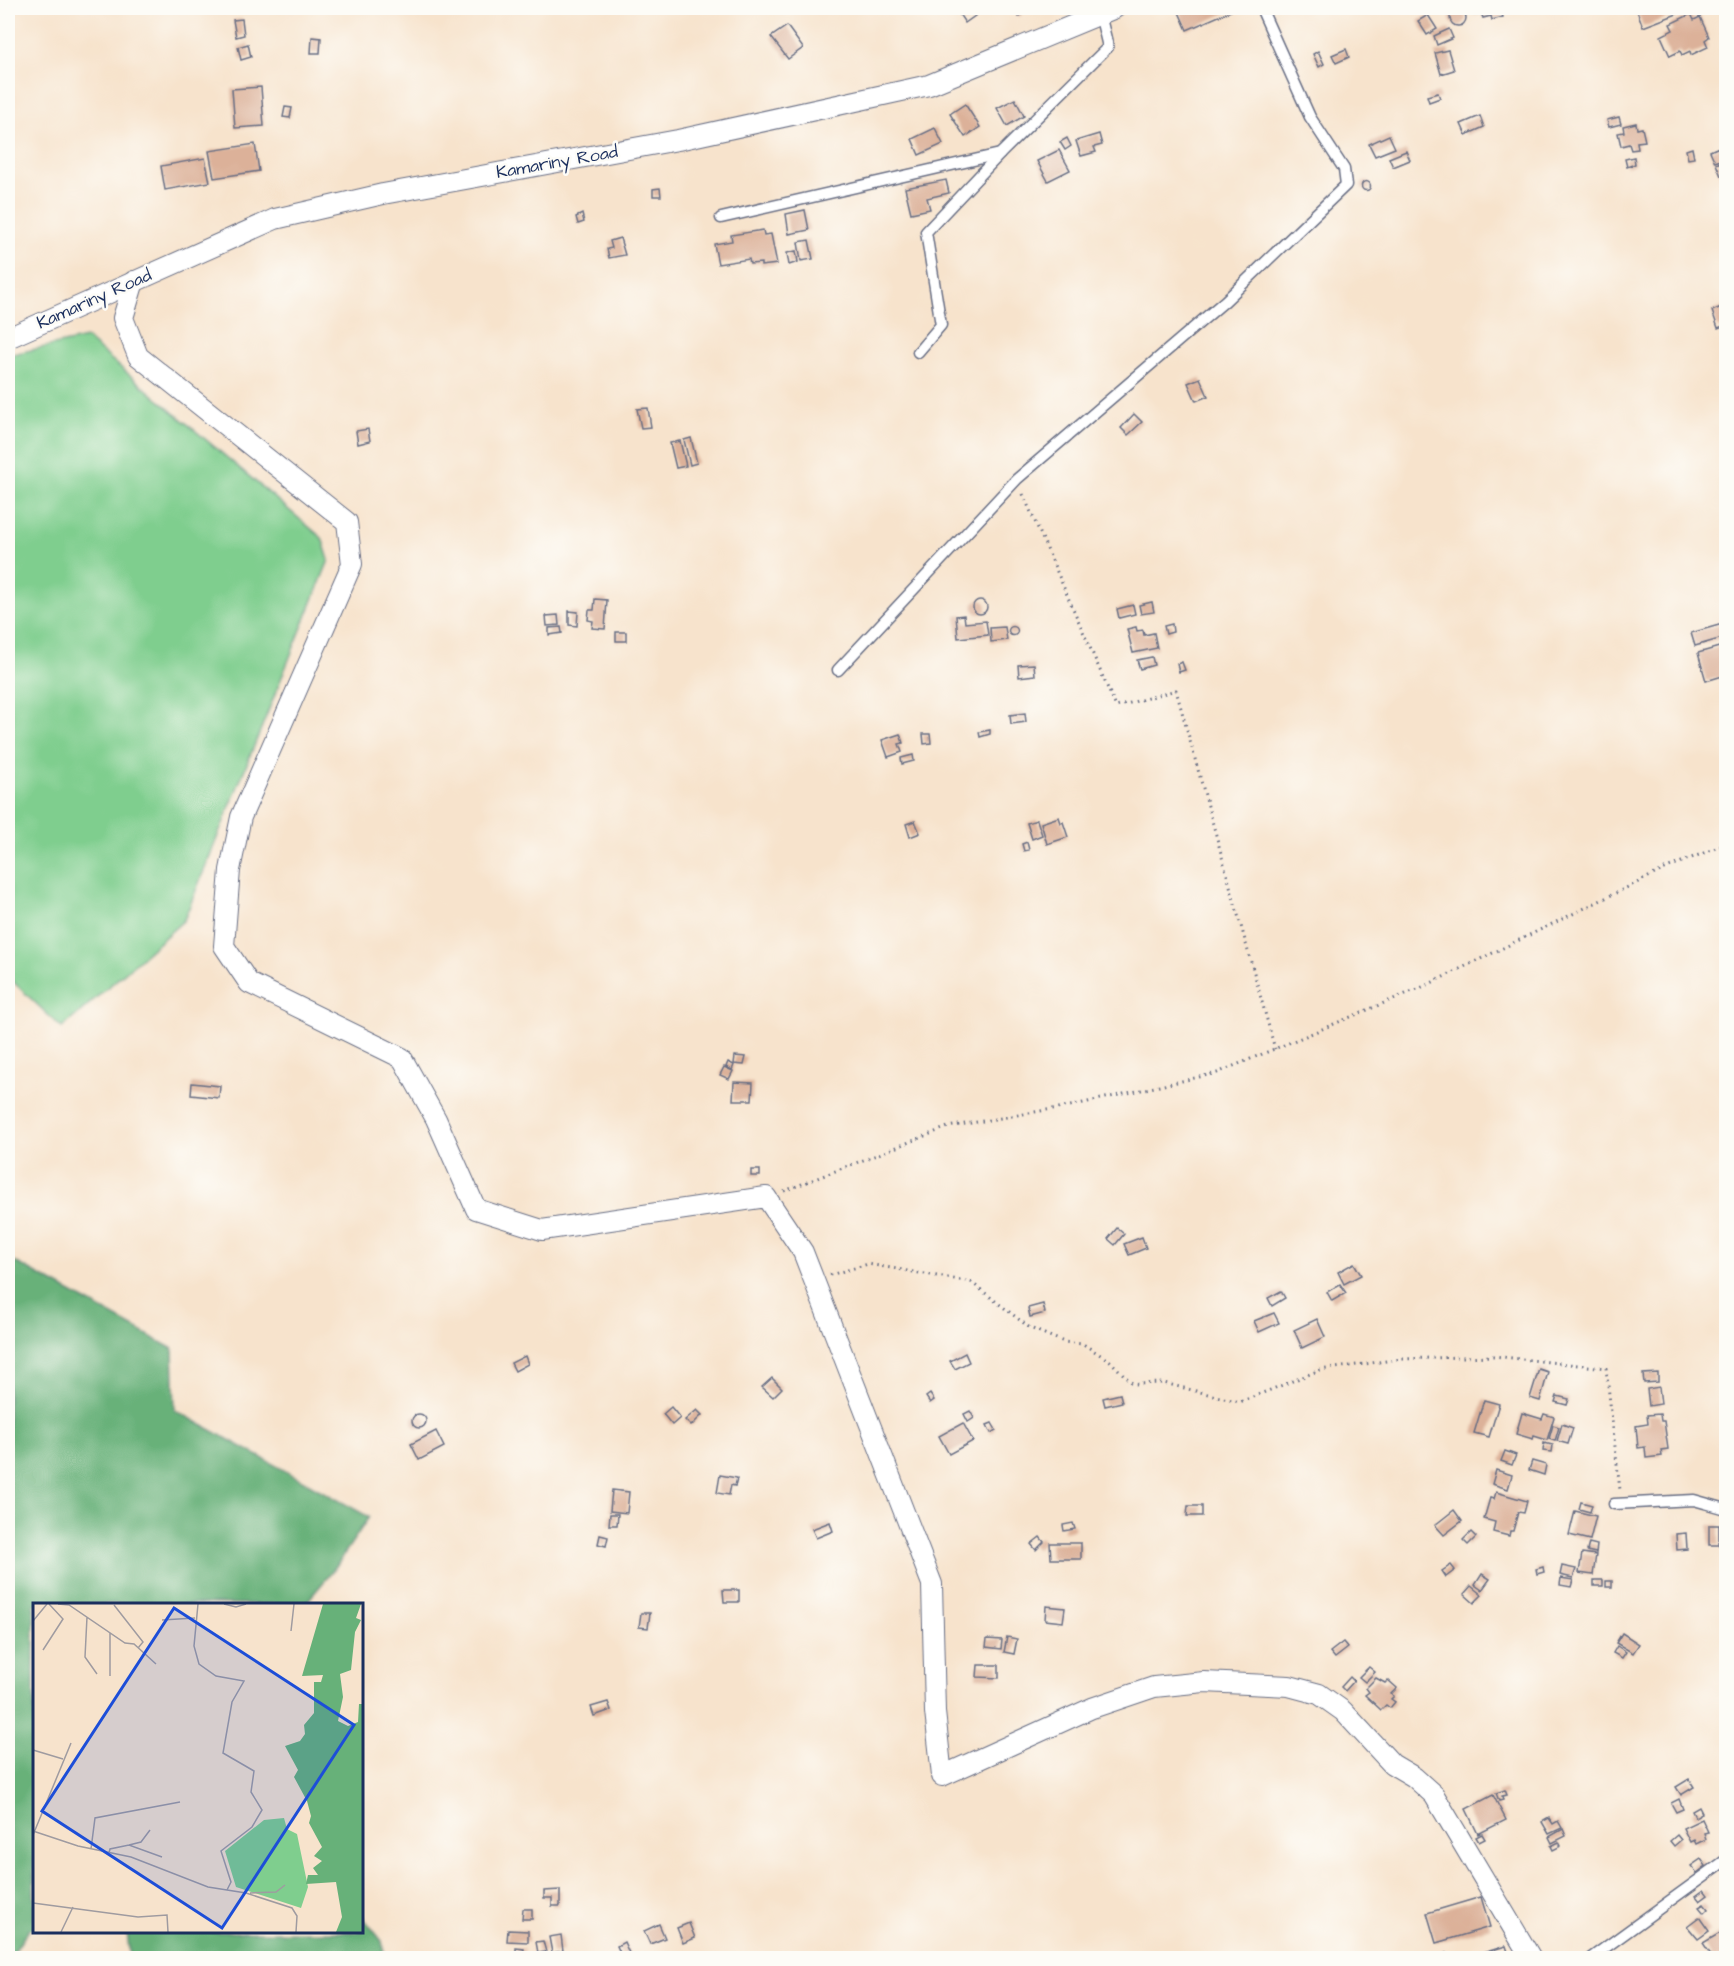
<svg xmlns="http://www.w3.org/2000/svg" width="1734" height="1966" viewBox="0 0 1734 1966" font-family="'Architects Daughter',sans-serif">
<style>
.green{fill:#7fce8e;stroke:#4d7e76;stroke-width:1.5}
.forest{fill:#67b179;stroke:#41706c;stroke-width:1.5}
.building{fill:#dcb199}
.lines{fill:none;stroke-linecap:round;stroke-linejoin:round}
.lane-casing{stroke:#686e84;stroke-width:13}
.street-casing{stroke:#686e84;stroke-width:22}
.path{stroke:#686e84;stroke-width:3;stroke-dasharray:1.5 4.5;stroke-linecap:butt}
.lane{stroke:#fff;stroke-width:10}
.street{stroke:#fff;stroke-width:20}
.labels{text-anchor:middle;dominant-baseline:central;stroke-width:5;stroke-linejoin:round;paint-order:stroke}
.street-label{font-size:18px;fill:#1b2f5e;stroke:#fdfcf7}
.inset-road{fill:none;stroke:#9f9ba0;stroke-width:1.5}
.view{fill:#1d4ed8;fill-opacity:0.15;stroke:#1d4ed8;stroke-width:3}
.inset-edge{fill:none;stroke:#1b2f5e;stroke-width:3}
</style>
<rect width="100%" height="100%" fill="#fdfcf7"/>
<filter id="ink" filterUnits="userSpaceOnUse"><feTurbulence type="fractalNoise" baseFrequency=".0167" numOctaves="2"/><feDisplacementMap in="SourceGraphic" scale="12" xChannelSelector="R" yChannelSelector="G"/><feConvolveMatrix kernelMatrix="1 2 1 2 8 2 1 2 1" color-interpolation-filters="sRGB"/></filter>
<filter id="wash" filterUnits="userSpaceOnUse"><feTurbulence type="fractalNoise" baseFrequency=".008" numOctaves="4" result="noise"/><feDisplacementMap in="SourceGraphic" scale="24" xChannelSelector="R" yChannelSelector="G"/><feGaussianBlur stdDeviation="1.35" result="paint"/><feColorMatrix in="noise" values="0 0 0 0 0 0 0 0 0 0 0 0 0 0 0 0 0 1.4 0 .05"/><feComposite in="paint" operator="in"/></filter>
<g filter="url(#wash)">
<rect width="100%" height="100%" fill="#f7e3cc"/>
<polygon class="green" points="86,338 322,538 329,560 184,920 62,1028 8,977 8,355"/>
<g class="forest">
<polygon points="8,1258 173,1349 175,1410 369,1517 332,1572 305,1604 34,1604 34,1928 29,1929 10,1958 8,1958"/>
<polygon points="362,1916 382,1941 385,1958 130,1958 127,1932 362,1932"/>
</g>
<g id="blocks">
<g class="building">
<polygon points="955,8 976,8 979,13 965,23"/>
<polygon points="1016,8 1022,14 1019,17 1013,11"/>
<polygon points="1184,8 1235,8 1235,9 1187,30 1178,10"/>
<polygon points="1473,8 1500,8 1503,17 1492,20 1491,16 1483,18 1481,13 1475,15"/>
<polygon points="1636,8 1675,8 1677,14 1643,27"/>
<circle cx="1458" cy="18" r="8"/>
<polygon points="1691,14 1694,20 1700,17 1709,37 1705,40 1708,47 1691,55 1690,51 1682,55 1680,51 1670,56 1661,36 1673,30 1670,24"/>
<polygon points="1428,15 1437,29 1427,35 1418,21"/>
<polygon points="242,19 244,35 236,37 233,20"/>
<polygon points="787,26 803,48 788,59 771,37"/>
<polygon points="1449,29 1453,38 1437,45 1434,36"/>
<polygon points="312,37 321,38 320,53 311,53"/>
<polygon points="248,44 251,57 241,60 238,47"/>
<polygon points="1346,49 1349,57 1336,63 1332,55"/>
<polygon points="1448,50 1454,70 1441,74 1435,53"/>
<polygon points="1318,51 1324,64 1319,67 1313,54"/>
<polygon points="261,87 264,126 235,128 232,89"/>
<polygon points="1438,93 1440,98 1429,102 1427,96"/>
<polygon points="1015,99 1024,116 1007,126 997,108"/>
<polygon points="965,104 980,127 965,137 950,114"/>
<polygon points="285,107 292,108 290,118 283,117"/>
<polygon points="1480,116 1484,127 1466,135 1461,124"/>
<polygon points="1619,117 1621,124 1609,127 1607,120"/>
<polygon points="1636,123 1637,129 1642,128 1645,141 1637,142 1638,149 1631,150 1629,144 1621,146 1618,133 1624,132 1623,126"/>
<polygon points="935,128 943,144 919,155 912,139"/>
<polygon points="1099,134 1102,145 1094,147 1096,152 1081,156 1076,141"/>
<polygon points="1389,135 1395,148 1375,156 1369,144"/>
<polygon points="1067,138 1071,146 1065,150 1060,142"/>
<polygon points="255,144 259,171 214,178 209,151"/>
<polygon points="1726,144 1726,158 1715,162 1710,151"/>
<polygon points="1692,148 1694,158 1688,159 1686,150"/>
<polygon points="1059,150 1070,170 1048,181 1037,161"/>
<polygon points="1406,151 1410,160 1393,167 1389,158"/>
<polygon points="1634,157 1635,164 1627,167 1625,159"/>
<polygon points="205,158 210,182 165,190 161,166"/>
<polygon points="1726,160 1726,174 1721,176 1716,164"/>
<polygon points="946,180 949,193 927,198 930,209 911,213 905,188"/>
<circle cx="1366" cy="186" r="4.5"/>
<polygon points="660,188 661,196 653,196 653,189"/>
<polygon points="805,210 809,230 789,234 786,214"/>
<polygon points="582,214 584,222 578,224 576,217"/>
<polygon points="763,230 764,235 771,234 777,264 761,266 761,263 750,264 749,259 718,264 714,244 732,241 731,235"/>
<polygon points="620,238 625,255 609,258 607,249 612,248 610,241"/>
<polygon points="809,240 813,259 801,261 798,242"/>
<polygon points="796,251 798,262 789,265 787,253"/>
<polygon points="1726,305 1726,325 1718,328 1712,311"/>
<polygon points="1200,378 1208,396 1196,401 1188,383"/>
<polygon points="648,408 651,427 641,428 637,409"/>
<polygon points="1134,414 1142,422 1128,435 1121,428"/>
<polygon points="368,429 370,441 358,444 356,431"/>
<polygon points="691,438 697,463 690,465 684,440"/>
<polygon points="680,441 686,466 676,468 670,443"/>
<polygon points="595,599 607,600 605,629 592,628 593,621 588,620 589,610 594,610"/>
<circle cx="980" cy="607" r="7"/>
<polygon points="1152,602 1154,612 1141,614 1139,605"/>
<polygon points="1133,605 1135,614 1119,618 1117,609"/>
<polygon points="569,611 578,612 577,626 569,625"/>
<polygon points="558,615 559,625 547,626 546,616"/>
<polygon points="964,615 965,623 986,621 988,635 958,638 956,616"/>
<polygon points="1726,623 1726,637 1695,646 1691,633"/>
<polygon points="1172,624 1173,632 1166,634 1164,626"/>
<circle cx="1013" cy="631" r="4.5"/>
<polygon points="561,627 562,633 549,635 549,628"/>
<polygon points="1005,627 1007,640 991,642 990,628"/>
<polygon points="1136,627 1137,631 1143,630 1144,635 1154,633 1157,648 1133,653 1127,629"/>
<rect x="616" y="632" width="10" height="9"/>
<polygon points="1726,645 1726,675 1706,681 1698,653"/>
<polygon points="1152,657 1154,665 1140,669 1137,660"/>
<polygon points="1182,662 1185,670 1179,672 1177,664"/>
<polygon points="1034,664 1035,675 1019,677 1018,665"/>
<polygon points="1025,713 1026,722 1011,724 1010,715"/>
<polygon points="990,730 990,734 980,737 979,732"/>
<polygon points="900,734 903,743 899,744 902,752 888,757 882,740"/>
<polygon points="923,734 930,734 931,743 924,744"/>
<polygon points="913,755 914,761 902,764 901,758"/>
<polygon points="1059,817 1061,823 1063,822 1068,837 1047,844 1041,823"/>
<polygon points="1037,820 1042,835 1032,839 1027,823"/>
<polygon points="915,821 920,833 910,837 906,824"/>
<polygon points="1027,842 1029,850 1024,851 1022,844"/>
<polygon points="735,1056 746,1057 744,1065 734,1064"/>
<polygon points="728,1062 734,1065 732,1070 726,1067"/>
<polygon points="724,1067 733,1071 729,1079 720,1075"/>
<polygon points="734,1082 753,1083 752,1100 733,1100"/>
<polygon points="192,1083 220,1086 219,1098 191,1095"/>
<rect x="751" y="1170" width="9" height="6"/>
<polygon points="1117,1228 1124,1234 1115,1245 1108,1239"/>
<polygon points="1142,1237 1146,1248 1129,1255 1124,1244"/>
<polygon points="1354,1263 1361,1275 1344,1284 1338,1272"/>
<polygon points="1340,1284 1346,1293 1332,1301 1327,1292"/>
<polygon points="1281,1291 1285,1298 1272,1306 1268,1298"/>
<polygon points="1043,1304 1045,1313 1030,1317 1028,1308"/>
<polygon points="1274,1313 1279,1323 1259,1332 1254,1321"/>
<polygon points="1317,1319 1325,1337 1302,1348 1294,1330"/>
<polygon points="965,1353 969,1362 955,1369 950,1361"/>
<polygon points="525,1356 528,1364 515,1371 511,1363"/>
<polygon points="1539,1369 1548,1372 1540,1401 1530,1398"/>
<polygon points="1658,1373 1658,1382 1644,1383 1643,1374"/>
<polygon points="772,1378 782,1388 773,1397 762,1387"/>
<polygon points="1659,1387 1661,1404 1649,1406 1647,1389"/>
<polygon points="930,1394 934,1400 930,1403 926,1397"/>
<polygon points="1120,1394 1122,1402 1105,1406 1103,1398"/>
<polygon points="1557,1396 1569,1399 1567,1405 1555,1402"/>
<polygon points="1484,1400 1499,1404 1489,1437 1474,1433"/>
<polygon points="671,1407 680,1418 672,1425 663,1414"/>
<polygon points="697,1410 702,1415 691,1426 685,1420"/>
<polygon points="970,1411 974,1418 968,1422 964,1414"/>
<polygon points="1522,1413 1542,1419 1544,1414 1554,1417 1547,1440 1534,1436 1533,1439 1516,1434"/>
<polygon points="1660,1414 1661,1421 1664,1421 1668,1449 1661,1450 1662,1456 1646,1458 1645,1447 1638,1448 1636,1426 1648,1424 1647,1415"/>
<circle cx="419" cy="1421" r="7"/>
<polygon points="963,1423 973,1441 949,1454 939,1436"/>
<polygon points="992,1423 996,1430 991,1433 987,1425"/>
<polygon points="1562,1424 1573,1428 1568,1444 1557,1441"/>
<polygon points="1553,1425 1559,1427 1555,1441 1549,1439"/>
<polygon points="436,1431 444,1447 419,1460 411,1444"/>
<polygon points="1544,1443 1553,1445 1552,1452 1543,1451"/>
<polygon points="1505,1451 1516,1455 1512,1465 1501,1461"/>
<polygon points="1532,1461 1546,1465 1544,1475 1529,1470"/>
<polygon points="1496,1470 1512,1475 1508,1489 1492,1484"/>
<polygon points="720,1475 737,1478 735,1486 731,1485 729,1495 717,1493"/>
<polygon points="612,1490 629,1492 627,1513 610,1511"/>
<polygon points="1496,1492 1527,1501 1524,1513 1518,1512 1513,1531 1510,1531 1509,1536 1493,1532 1495,1522 1484,1519 1490,1498 1494,1499"/>
<polygon points="1581,1502 1592,1505 1590,1512 1579,1509"/>
<polygon points="1188,1506 1202,1506 1202,1516 1187,1516"/>
<polygon points="1454,1510 1462,1521 1444,1535 1435,1525"/>
<polygon points="1575,1511 1596,1516 1590,1540 1569,1535"/>
<polygon points="610,1514 618,1514 617,1525 609,1525"/>
<polygon points="830,1522 833,1531 816,1538 812,1529"/>
<polygon points="1073,1523 1075,1529 1064,1531 1063,1525"/>
<rect x="1709" y="1525" width="10" height="20"/>
<polygon points="1471,1532 1476,1537 1468,1545 1463,1540"/>
<polygon points="1686,1533 1687,1549 1677,1550 1676,1534"/>
<polygon points="600,1535 608,1537 606,1546 598,1544"/>
<polygon points="1040,1537 1044,1542 1036,1550 1031,1544"/>
<polygon points="1050,1543 1081,1543 1081,1559 1051,1559"/>
<polygon points="1589,1543 1597,1545 1596,1553 1587,1551"/>
<polygon points="1582,1553 1596,1555 1593,1575 1579,1573"/>
<polygon points="1451,1565 1455,1570 1446,1577 1442,1571"/>
<polygon points="1562,1566 1576,1569 1573,1578 1560,1575"/>
<polygon points="1543,1567 1544,1572 1537,1574 1536,1569"/>
<polygon points="1482,1574 1490,1579 1482,1590 1475,1585"/>
<polygon points="1561,1578 1573,1580 1571,1587 1560,1585"/>
<rect x="1594" y="1580" width="9" height="6"/>
<rect x="1606" y="1581" width="6" height="6"/>
<polygon points="1471,1586 1482,1595 1474,1603 1464,1594"/>
<polygon points="723,1590 739,1590 739,1602 724,1602"/>
<polygon points="1046,1606 1065,1608 1063,1622 1045,1620"/>
<polygon points="641,1613 650,1613 648,1628 639,1627"/>
<polygon points="1622,1633 1639,1644 1633,1653 1616,1643"/>
<polygon points="1007,1637 1017,1639 1014,1654 1004,1652"/>
<polygon points="987,1639 1002,1640 1001,1649 986,1647"/>
<polygon points="1343,1642 1348,1648 1335,1658 1330,1652"/>
<polygon points="1617,1646 1626,1652 1622,1658 1613,1653"/>
<polygon points="978,1665 999,1665 999,1678 977,1677"/>
<polygon points="1369,1667 1375,1672 1365,1682 1359,1677"/>
<polygon points="1350,1677 1354,1681 1345,1691 1341,1687"/>
<polygon points="1376,1678 1385,1683 1388,1680 1397,1688 1391,1694 1394,1696 1391,1699 1395,1702 1390,1708 1386,1705 1381,1710 1365,1695 1369,1692 1366,1688"/>
<polygon points="608,1702 611,1710 594,1716 591,1707"/>
<polygon points="1689,1779 1694,1787 1681,1795 1676,1787"/>
<polygon points="1505,1790 1507,1795 1502,1796 1503,1800 1499,1801 1496,1793"/>
<polygon points="1493,1795 1506,1820 1478,1834 1466,1809"/>
<polygon points="1679,1799 1683,1809 1676,1812 1671,1803"/>
<polygon points="1699,1807 1702,1813 1695,1817 1692,1811"/>
<polygon points="1549,1818 1553,1824 1558,1821 1562,1828 1549,1834 1542,1822"/>
<polygon points="1702,1819 1708,1832 1704,1833 1706,1839 1696,1844 1694,1840 1690,1842 1683,1828"/>
<polygon points="1563,1829 1566,1836 1552,1843 1549,1837"/>
<polygon points="1482,1834 1485,1839 1479,1842 1476,1837"/>
<polygon points="1677,1835 1681,1840 1674,1846 1670,1841"/>
<polygon points="1559,1842 1561,1846 1553,1850 1551,1846"/>
<polygon points="1701,1859 1706,1866 1697,1873 1691,1866"/>
<polygon points="560,1890 560,1906 552,1906 552,1898 544,1898 544,1891"/>
<polygon points="1704,1890 1708,1895 1700,1901 1696,1896"/>
<polygon points="1481,1897 1490,1927 1436,1943 1427,1913"/>
<polygon points="1704,1904 1708,1909 1704,1913 1699,1907"/>
<polygon points="523,1909 532,1909 532,1919 522,1919"/>
<polygon points="1699,1917 1709,1931 1698,1939 1687,1926"/>
<polygon points="689,1923 695,1938 683,1943 677,1928"/>
<polygon points="659,1924 665,1938 650,1944 644,1931"/>
<polygon points="508,1930 528,1931 528,1942 507,1941"/>
<polygon points="1720,1933 1726,1944 1724,1946 1726,1950 1726,1958 1713,1958 1703,1943"/>
<polygon points="561,1935 563,1951 552,1953 549,1937"/>
<polygon points="543,1941 546,1952 538,1953 536,1942"/>
<polygon points="624,1942 629,1953 622,1957 617,1946"/>
<polygon points="1506,1946 1510,1958 1466,1958"/>
<polygon points="516,1948 524,1949 523,1955 516,1955"/>
<polygon points="1446,1953 1448,1958 1436,1958 1436,1957"/>
</g>
</g>
</g>
<g filter="url(#ink)">
<use href="#blocks" fill-opacity="0" stroke="#686e84" stroke-width="1.5"/>
<g class="lines">
<defs>
<g id="lane">
<polyline points="721,218 1000,154 1108,47 1100,14"/>
<polyline points="918,352 941,325 926,232 1000,154"/>
<polyline points="838,670 1017,479 1225,301 1346,185 1344,169 1310,117 1261,8"/>
<polyline points="1614,1504 1694,1500 1726,1509"/>
<polyline points="1591,1958 1726,1860"/>
</g>
<g id="street">
<polyline points="134,281 123,318 138,356 347,522 352,564 241,817 230,870 224,946 249,983 402,1058 436,1119 476,1209 542,1230 766,1197 803,1252 932,1584 935,1712 942,1776 1092,1708 1154,1687 1204,1682 1289,1686 1319,1694 1343,1711 1392,1764 1414,1777 1434,1795 1531,1958"/>
<polyline points="8,338 275,219 383,194 678,140 929,85 1115,8"/>
</g>
</defs>
<use href="#lane" class="lane-casing"/>
<use href="#street" class="street-casing"/>
<g class="path">
<polyline points="1023,494 1116,707 1176,690 1275,1049"/>
<polyline points="784,1191 948,1127 1070,1106 1217,1073 1427,985 1669,867 1726,844"/>
<polyline points="830,1275 868,1264 971,1282 1030,1328 1064,1342 1083,1344 1110,1361 1133,1384 1164,1383 1240,1402 1320,1370 1401,1359 1493,1356 1606,1368 1620,1490"/>
</g>
<use href="#lane" class="lane"/>
<use href="#street" class="street"/>
</g>
</g>
<g class="labels">
<g class="street-label">
<text transform="translate(557 162) rotate(-10)">Kamariny Road</text>
<text transform="translate(94 299) rotate(-24)">Kamariny Road</text>
</g>
</g>
<g transform="translate(33 1603)">
<rect width="330" height="330" fill="#f7e3cc"/>
<path d="M251,215L254,226L264,231L275,284L268,305L203,284L192,248L231,217Z" fill="#7fce8e"/>
<path d="M290,1H328L323,15L328,17L322,29L318,67L307,71L310,94L305,118L315,123L325,119L326,101H330V329H303L309,314L303,279L273,281L275,272H285L280,265L289,258L281,253L289,244L276,220L278,213L274,198L261,174L265,167L252,143L267,138L272,131L271,122L281,110V79H288L290,72L269,73Z" fill="#67b179"/>
<path class="inset-road" d="M25,1L36,2L92,40L101,41L123,61M165,1L161,43L166,61L183,73L211,78L199,99L190,150L221,168L218,189L229,207L219,224L188,248L198,279L194,287M191,1L203,4L213,1M81,2L110,39L105,45M54,14L52,54L64,71M129,17L162,15M0,18L14,1M258,28L261,1M10,47L30,16L16,1M77,73V30M0,147L30,156M0,228L45,243L98,254L175,284L213,290L259,305L264,313L263,329M0,232L38,140M96,242L108,239L117,227M58,246L62,215L147,199M76,250L77,246L96,242L129,254M217,290L243,289L252,282M0,300L105,314L134,312L135,329M28,329L40,304"/>
<path class="view" d="M141,5L321,122L189,325L9,208Z"/>
<rect width="330" height="330" class="inset-edge"/>
</g>
<rect width="1734" height="1966" fill="none" stroke="#fdfcf7" stroke-width="30"/>
</svg>
